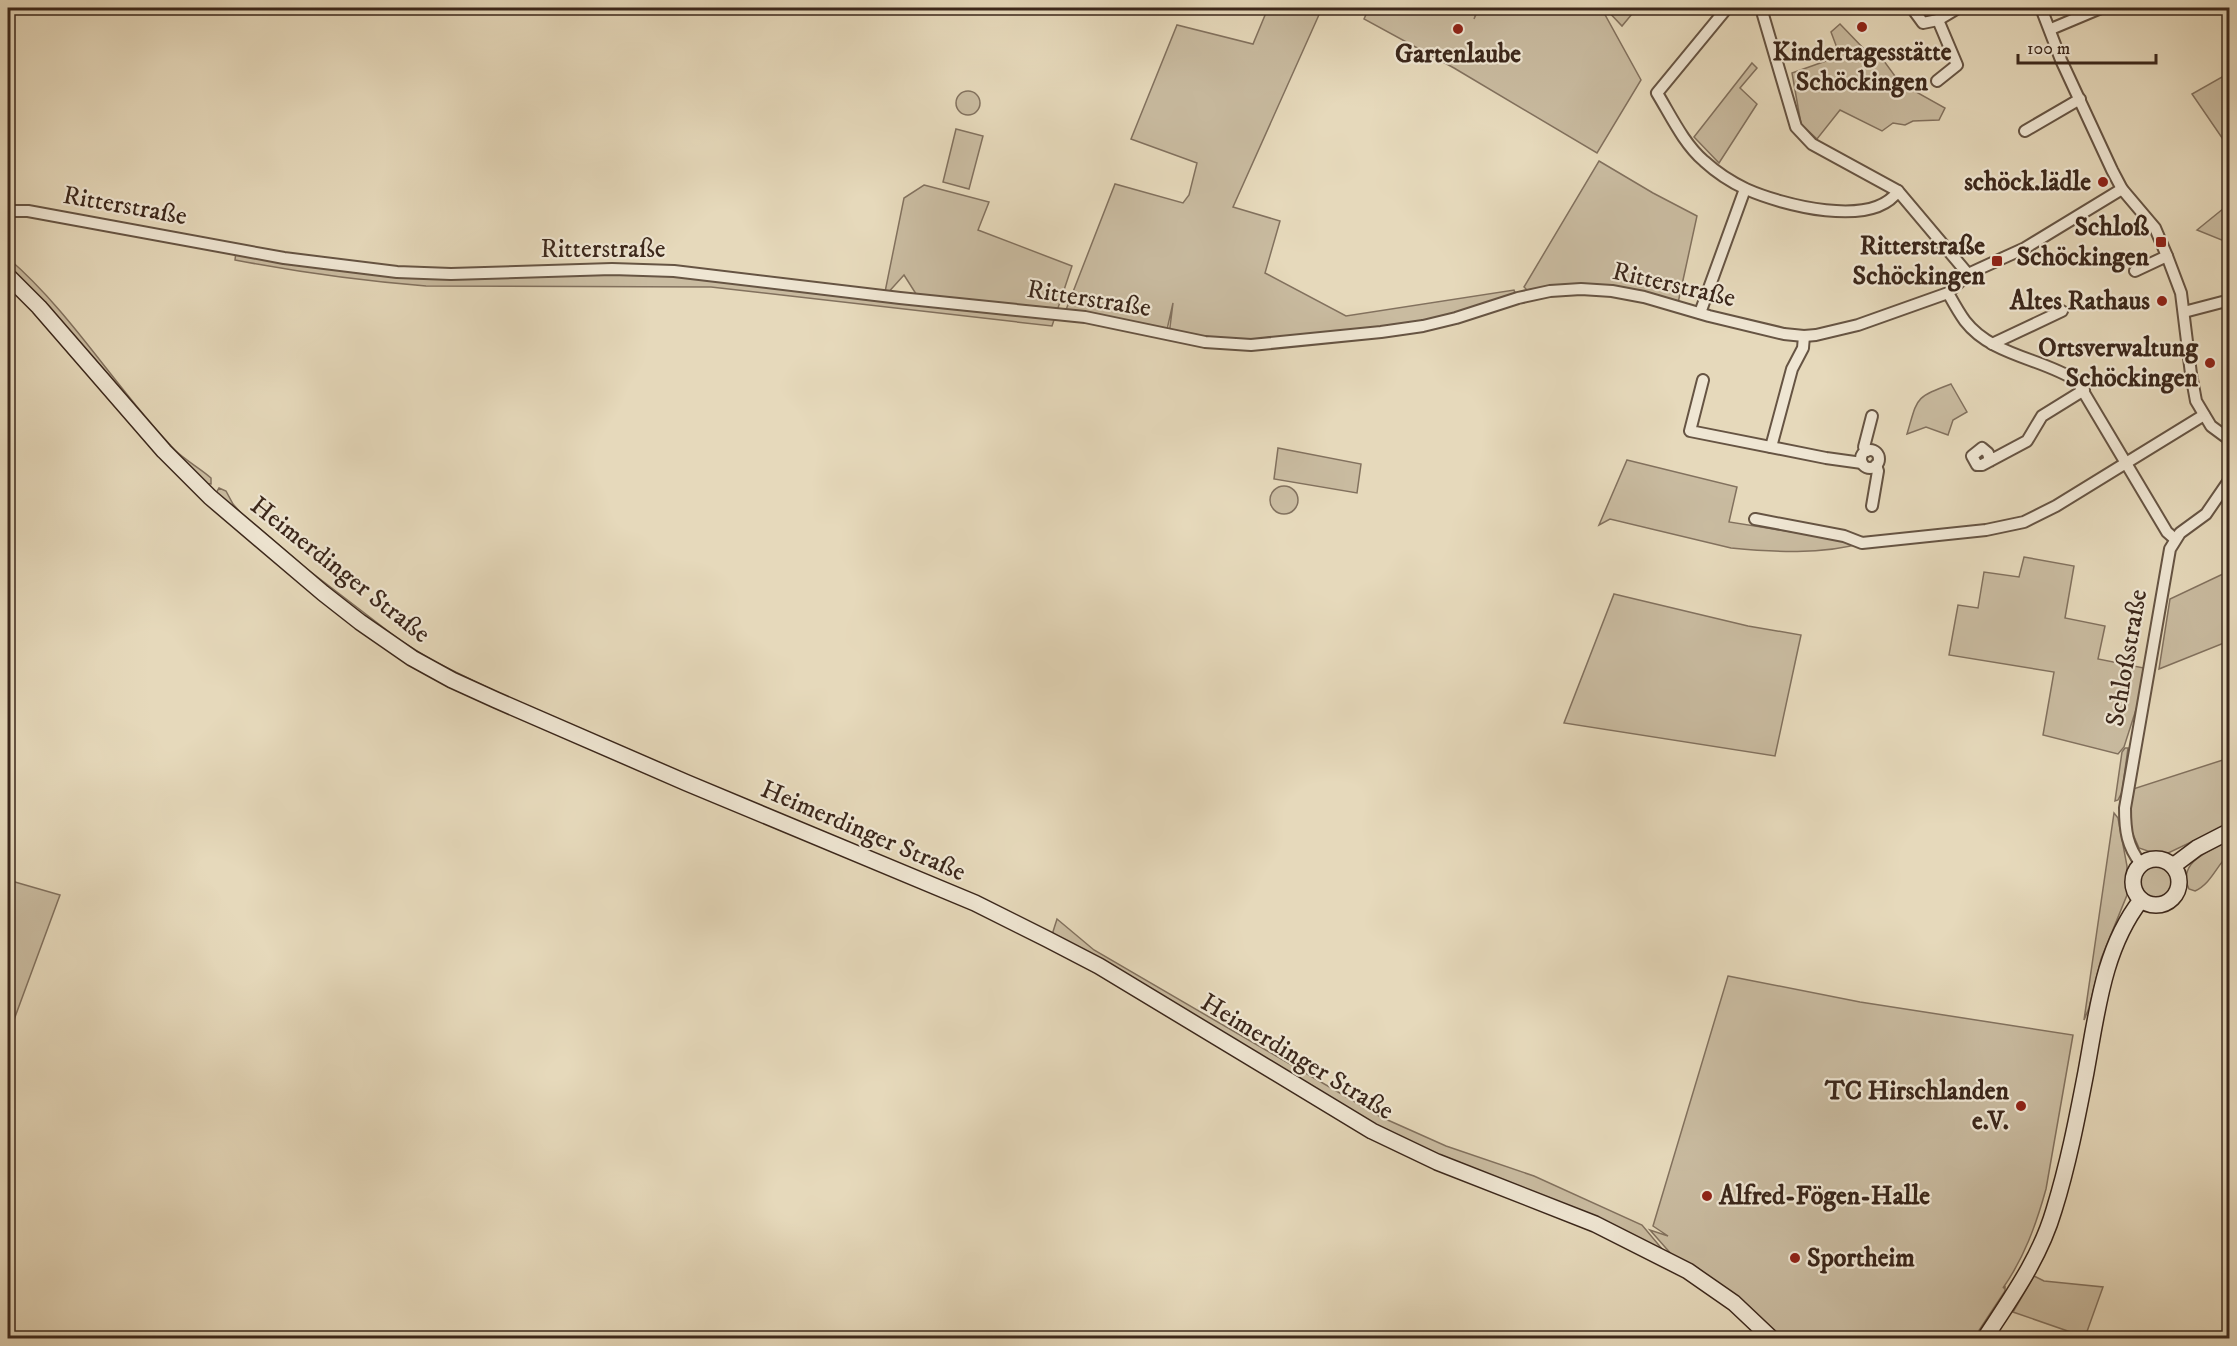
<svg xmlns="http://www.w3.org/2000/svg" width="2237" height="1346" viewBox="0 0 2237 1346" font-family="'IM FELL DW Pica',serif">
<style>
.green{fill:#c9bba0;stroke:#82715e;stroke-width:1.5;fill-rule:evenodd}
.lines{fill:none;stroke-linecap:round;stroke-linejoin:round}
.street-casing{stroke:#665443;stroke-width:14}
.secondary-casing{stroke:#3b271b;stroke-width:18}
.street{stroke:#efe6d3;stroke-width:10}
.secondary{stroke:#efe6d3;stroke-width:15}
.poi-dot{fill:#8f2418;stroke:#efe6d3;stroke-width:2}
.labels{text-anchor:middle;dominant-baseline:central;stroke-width:4.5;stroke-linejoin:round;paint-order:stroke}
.poi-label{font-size:26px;font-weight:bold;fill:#3b271b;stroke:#efe6d3;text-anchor:end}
.street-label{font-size:26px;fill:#3b271b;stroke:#efe6d3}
</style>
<rect width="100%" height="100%" fill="#e6d9bb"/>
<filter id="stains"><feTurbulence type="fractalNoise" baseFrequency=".00333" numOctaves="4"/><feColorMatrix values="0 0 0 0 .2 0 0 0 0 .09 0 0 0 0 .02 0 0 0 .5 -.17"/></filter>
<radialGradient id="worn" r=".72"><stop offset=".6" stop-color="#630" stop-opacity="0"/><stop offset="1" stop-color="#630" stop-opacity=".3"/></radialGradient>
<g class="green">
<polygon points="1268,8 1322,8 1233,207 1280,221 1265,273 1346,316 1514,290 1518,302 1456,318 1242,345 1270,337 1231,345 1169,335 1173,303 1166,334 1064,315 1115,184 1183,203 1189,195 1197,163 1131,139 1177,25 1253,44"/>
<polygon points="1369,8 1478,8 1474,19 1479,8 1603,8 1603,11 1641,80 1597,153 1454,68 1364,19"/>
<polygon points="1605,8 1637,8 1622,26"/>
<polygon points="1840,24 1866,51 1873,46 1900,83 1945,108 1939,120 1913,121 1905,125 1893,123 1882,131 1840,110 1817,139 1801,124 1792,73 1840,56 1831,32"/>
<polygon points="1752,63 1757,68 1740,88 1757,104 1719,163 1694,137"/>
<polygon points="2229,73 2229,148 2192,94"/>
<circle cx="968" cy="103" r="12"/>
<polygon points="956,129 983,136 969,189 943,182"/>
<polygon points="1599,161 1653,193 1697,216 1678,303 1645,293 1528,291 1524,287"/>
<path d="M924,185L989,202L978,230L1072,266L1052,326L711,287L426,286C362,281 298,272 235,260L236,252L355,270L633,273L885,292L904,198ZM904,275L918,297L885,296Z"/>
<polygon points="2229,204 2229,243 2197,230"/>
<path d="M8,258C72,313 116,389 175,450C186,461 200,468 211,478V484L202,483L8,268Z"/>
<path d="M1951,384L1967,412L1953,420L1948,435L1926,427L1907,434C1918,397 1914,398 1951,384Z"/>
<polygon points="1278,448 1361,464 1357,493 1274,479"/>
<path d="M1627,460L1737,487L1729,522L1862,543C1822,555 1773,552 1731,548L1610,519L1599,525Z"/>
<circle cx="1284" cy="500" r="14"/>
<polygon points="219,488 226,491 233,504 241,513 307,569 401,641 433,661 499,693 497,698 450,676 357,617 216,493"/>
<polygon points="2024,557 2074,566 2065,618 2105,626 2098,659 2149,669 2124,747 2118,754 2043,735 2054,672 1949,655 1958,605 1978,608 1984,572 2019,577"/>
<polygon points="2225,573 2229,580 2229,641 2159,669 2170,599"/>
<polygon points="1614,594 1748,626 1801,635 1775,756 1564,723"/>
<polygon points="2125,748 2128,748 2122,792 2118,800 2115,801 2122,752"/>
<polygon points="2229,758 2229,824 2162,856 2139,848 2125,816 2133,789"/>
<polygon points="2114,813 2118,818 2127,866 2127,895 2101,959 2089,1008 2084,1020"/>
<path d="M2229,840V854C2217,865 2211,884 2195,891L2189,889C2176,862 2211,850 2229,840Z"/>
<circle cx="2156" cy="882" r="17"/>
<polygon points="8,880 60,895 8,1036"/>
<polygon points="1057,919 1094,950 1381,1117 1446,1146 1534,1176 1642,1225 1668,1256 1396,1141 1051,938"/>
<path d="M1728,976L1860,1002L2073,1035L2046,1189C2036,1225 2024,1258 2003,1288L2005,1287V1291L1974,1338H1779L1737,1300L1672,1255L1650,1230L1668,1236L1653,1226Z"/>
<polygon points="2034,1276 2044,1281 2103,1287 2085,1337 2013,1312"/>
</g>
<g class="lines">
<defs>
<g id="street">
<path d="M1727,8L1657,93C1671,116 1684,144 1704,161C1716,172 1731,182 1746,189C1782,205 1872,229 1898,191"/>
<polyline points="1761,8 1796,127 1812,144 1898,191 1968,274"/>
<polyline points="1912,8 1923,23 1938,20"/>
<polyline points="2041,8 2061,60 2112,170 2122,189 2155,228 2167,256 2181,293 2191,374 2196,401 2211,426 2230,440"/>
<polyline points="2051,29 2101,8"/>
<polyline points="1937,81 1957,65 1938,20 1958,8"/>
<polyline points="2025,131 2080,99"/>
<polyline points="8,211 28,211 284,258 397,272 451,274 612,269 674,271 900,298 1085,317 1205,342 1251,345 1381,332 1423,326 1456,318 1518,298 1550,291 1581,289 1612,291 1644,297 1709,316 1784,334 1804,336 1816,335 1858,325 1948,293 1968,274 2025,248 2122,189"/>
<polyline points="2135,271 2167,256"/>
<path d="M1948,293C1953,302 1959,313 1965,321C1992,356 2042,358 2077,381L2167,532L2175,539"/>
<polyline points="2184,312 2230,300"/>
<polyline points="1700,313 1745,189"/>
<polyline points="1992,344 2062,311"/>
<polyline points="1703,380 1690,431 1826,458 1862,463"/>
<polyline points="1771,447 1792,369 1803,348 1804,336"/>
<circle cx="1870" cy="459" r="9"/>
<polyline points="1867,451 1864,447 1872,416"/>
<polyline points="1990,461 1988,453 1982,448 1972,456 1977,465 1982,465 2027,441 2042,416 2084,390"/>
<polyline points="1872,506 1878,471 1876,465"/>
<polyline points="1755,519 1844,536 1862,543 1986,530 2024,522 2056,506 2204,415"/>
<path d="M2141,864C2127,846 2125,831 2125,808L2170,549L2180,533L2206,514L2230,479"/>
</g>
<g id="secondary">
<polyline points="8,276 39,307 164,451 210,497 323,593 360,622 412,658 452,680 496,700 687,783 975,903 1047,939 1099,966 1372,1131 1437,1162 1595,1224 1688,1271 1734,1303 1771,1338"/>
<circle cx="2156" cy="882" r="23"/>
<polyline points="2173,866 2197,848 2230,831"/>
<path d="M1985,1338C2011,1298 2040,1258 2054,1210C2068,1165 2077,1119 2086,1072C2097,1013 2103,949 2141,900"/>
</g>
</defs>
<use href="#street" class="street-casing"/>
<use href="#secondary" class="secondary-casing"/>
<use href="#street" class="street"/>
<use href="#secondary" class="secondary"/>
</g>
<g class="poi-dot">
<circle cx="1862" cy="27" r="6"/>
<circle cx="1458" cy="29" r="6"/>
<circle cx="2103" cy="182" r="6"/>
<rect x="2155" y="236" width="12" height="12" rx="3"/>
<rect x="1991" y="255" width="12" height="12" rx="3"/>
<circle cx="2162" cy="301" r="6"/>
<circle cx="2210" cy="363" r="6"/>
<circle cx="2021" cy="1106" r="6"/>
<circle cx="1707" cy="1196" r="6"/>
<circle cx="1795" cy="1258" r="6"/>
</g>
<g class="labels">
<g class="poi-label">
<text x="1862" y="52" text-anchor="middle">Kindertagesstätte<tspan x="1862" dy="30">Schöckingen</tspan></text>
<text x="1458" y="54" text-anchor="middle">Gartenlaube</text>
<text x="2091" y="182">schöck.lädle</text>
<text x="2149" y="227">Schloß<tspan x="2149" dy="30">Schöckingen</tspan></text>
<text x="1985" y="246">Ritterstraße<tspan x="1985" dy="30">Schöckingen</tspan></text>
<text x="2150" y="301">Altes Rathaus</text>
<text x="2198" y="348">Ortsverwaltung<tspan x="2198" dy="30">Schöckingen</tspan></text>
<text x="2009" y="1091">TC Hirschlanden<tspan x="2009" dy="30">e.V.</tspan></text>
<text x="1719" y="1196" text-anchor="start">Alfred-Fögen-Halle</text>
<text x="1807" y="1258" text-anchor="start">Sportheim</text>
</g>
<g class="street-label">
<text transform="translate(125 206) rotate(10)">Ritterstraße</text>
<text x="603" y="249">Ritterstraße</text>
<text transform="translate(1674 285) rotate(13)">Ritterstraße</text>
<text transform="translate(1089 299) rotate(9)">Ritterstraße</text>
<text transform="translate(340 570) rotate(38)">Heimerdinger Straße</text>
<text transform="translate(2127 658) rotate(-80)">Schloßstraße</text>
<text transform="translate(863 831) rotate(23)">Heimerdinger Straße</text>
<text transform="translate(1297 1057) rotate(31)">Heimerdinger Straße</text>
</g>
</g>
<rect width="2237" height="1346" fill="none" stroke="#e6d9bb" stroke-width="30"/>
<rect x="9" y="9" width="2219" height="1328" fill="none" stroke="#3b271b" stroke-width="3"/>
<rect x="15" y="15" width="2207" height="1316" fill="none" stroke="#3b271b" stroke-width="1.5"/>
<path d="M2018 54v9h138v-9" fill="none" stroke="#3b271b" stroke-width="3"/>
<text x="2027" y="54" font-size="18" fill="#3b271b" stroke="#efe6d3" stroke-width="4.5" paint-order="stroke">100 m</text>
<rect width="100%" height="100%" filter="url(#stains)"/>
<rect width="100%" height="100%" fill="url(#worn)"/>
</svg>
